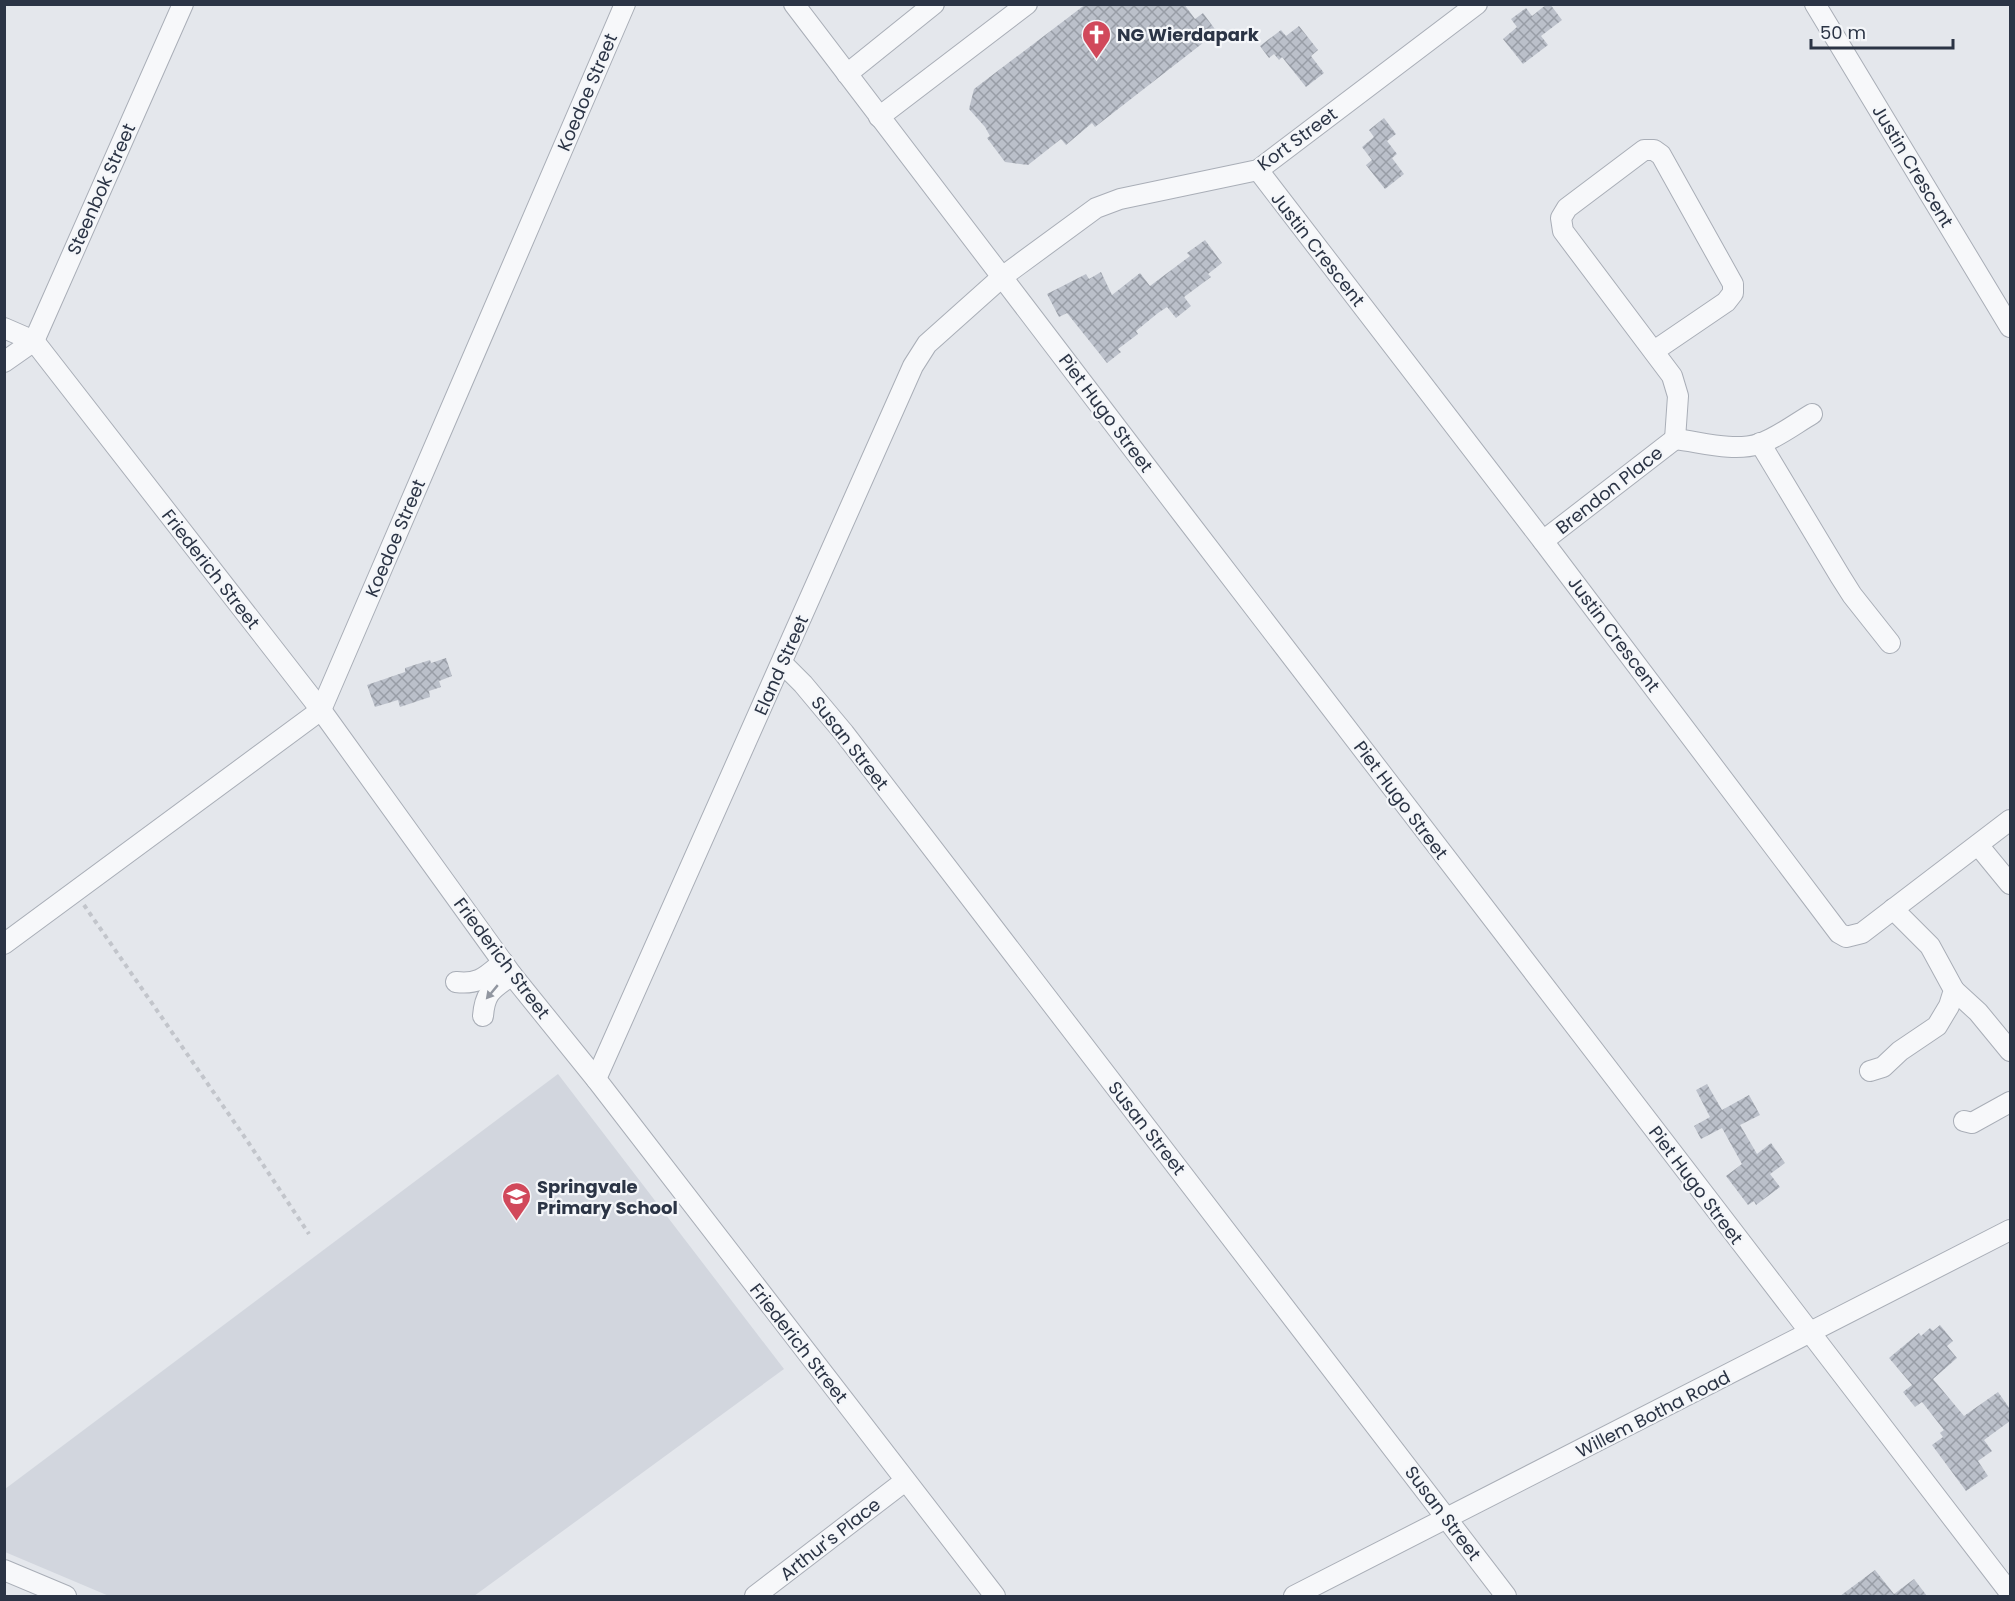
<svg xmlns="http://www.w3.org/2000/svg" width="2015" height="1601" viewBox="0 0 2015 1601" font-family="Poppins,sans-serif">
<style>
.built{fill:#d2d6de}
.building{fill:url(#building-cross-hatch)}
.lines{fill:none;stroke-linecap:round;stroke-linejoin:round}
.minor-casing{stroke:#a9aeb7;stroke-width:22}
.path{stroke:#c2c5cb;stroke-width:4;stroke-dasharray:4.5 4.5;stroke-linecap:butt}
.minor{stroke:#f7f8fa;stroke-width:20}
.oneway{fill:#9196a0}
.labels{text-anchor:middle;dominant-baseline:central;stroke-width:4.5;stroke-linejoin:round;paint-order:stroke}
.poi-label{font-size:18px;font-weight:bold;fill:#2b3445;stroke:#f4f6f9;text-anchor:start}
.street-label{font-size:18px;fill:#2b3445;stroke:#f4f6f9}
</style>
<defs>
<pattern id="building-cross-hatch" width="8" height="8" patternUnits="userSpaceOnUse" patternTransform="scale(1.5)"><rect width="8" height="8" fill="#bbc0ca"/><path d="M0 0l8 8M0 8l8-8" fill="none" stroke="#989da6"/></pattern>
</defs>
<rect width="100%" height="100%" fill="#e4e7ec"/>
<polygon class="built" points="558,1074 784,1369 474,1596 109,1596 5,1552 5,1489"/>
<g class="building">
<polygon points="1086,4 1184,4 1195,19 1203,13 1217,32 1095,127 1092,123 1066,145 1061,139 1028,165 1005,162 987,138 990,136 985,127 969,109 974,89"/>
<polygon points="1547,4 1550,4 1562,20 1541,36 1548,45 1523,64 1503,39 1517,27 1511,19 1526,8 1532,16"/>
<polygon points="1299,26 1318,50 1311,56 1324,73 1306,87 1282,57 1279,60 1274,54 1269,58 1260,46 1281,30 1286,36"/>
<polygon points="1384,118 1396,134 1387,141 1397,154 1392,158 1404,174 1385,189 1366,165 1372,160 1362,147 1374,137 1369,130"/>
<polygon points="1205,240 1222,263 1208,274 1211,277 1184,297 1191,306 1176,318 1167,307 1158,313 1136,331 1138,334 1118,349 1121,352 1107,363 1067,313 1059,317 1047,294 1086,274 1089,279 1101,272 1112,295 1140,273 1150,286 1190,256 1187,253"/>
<polygon points="446,658 452,676 439,681 441,687 429,691 430,697 400,707 398,700 375,707 367,685 405,672 405,668 430,660 431,663"/>
<polygon points="1707,1084 1722,1110 1749,1095 1760,1115 1740,1125 1757,1154 1771,1143 1785,1163 1770,1174 1780,1187 1756,1205 1754,1201 1748,1205 1726,1176 1742,1164 1722,1128 1701,1139 1694,1126 1710,1117 1696,1090"/>
<polygon points="1940,1325 1953,1341 1947,1346 1957,1358 1933,1379 1964,1416 1998,1392 2010,1409 2010,1421 1984,1440 1992,1451 1978,1461 1988,1476 1966,1491 1932,1445 1943,1437 1940,1433 1944,1430 1922,1402 1915,1407 1903,1392 1912,1385 1889,1358 1919,1333 1921,1336 1930,1328 1933,1331"/>
<polygon points="1875,1570 1894,1594 1914,1579 1927,1596 1840,1596"/>
</g>
<g class="lines">
<defs>
<g id="minor">
<polyline points="794,4 1184,516 2010,1593"/>
<polyline points="1815,4 2010,327"/>
<polyline points="847,74 934,4"/>
<polyline points="879,117 1027,4"/>
<polyline points="1258,170 1543,541 1839,933 1846,937 1862,933 2010,820"/>
<polyline points="4,328 34,341 321,710 512,975 596,1079 995,1596"/>
<polyline points="1654,351 1726,302 1733,293 1733,284 1661,155 1654,150 1644,150 1567,208 1561,218 1563,231 1672,376 1678,396 1675,439"/>
<polyline points="4,362 34,341 183,4"/>
<path d="M1675,439C1701,442 1733,452 1759,444C1777,438 1795,424 1812,414"/>
<polyline points="1760,443 1840,576 1852,595 1890,643"/>
<polyline points="1543,541 1675,439"/>
<polyline points="782,663 803,684 844,733 1506,1596"/>
<polyline points="1978,845 2010,884"/>
<polyline points="4,944 321,710 625,4"/>
<path d="M456,982C479,985 486,976 503,962"/>
<polyline points="1954,990 1978,1012 2010,1051"/>
<path d="M483,1016C485,991 493,989 512,975"/>
<polyline points="1870,1071 1883,1067 1900,1051 1937,1026 1949,1006 1954,990 1930,946 1893,909"/>
<polyline points="596,1079 913,366 927,344 1002,277 1096,208 1120,199 1258,170 1477,4"/>
<polyline points="1964,1121 1972,1123 2010,1102"/>
<polyline points="4,1570 66,1596"/>
<polyline points="755,1596 905,1481"/>
<polyline points="1294,1596 2010,1230"/>
</g>
</defs>
<use href="#minor" class="minor-casing"/>
<polyline class="path" points="84,905 248,1142 309,1234"/>
<use href="#minor" class="minor"/>
</g>
<defs><path id="oneway-solid" d="M-6-.8H1V-3.2L6.5 0L1 3.2V.8H-6Z" transform="scale(1.5)"/></defs>
<use class="oneway" href="#oneway-solid" transform="translate(492 992) rotate(130)"/>
<defs>
<symbol id="church-pin" viewBox="-11 -11 22 30"><path d="M0 17L-7.5 6A9.5 9.5 0 1 1 7.5 6Z" fill="#d1495b" stroke="#f4f6f9"/><path d="M-1.2-6h2.4v3.5h3.3v2.4h-3.3V6h-2.4V-.1h-3.3v-2.4h3.3Z" fill="#fff"/></symbol>
<symbol id="school-pin" viewBox="-11 -11 22 30"><path d="M0 17L-7.5 6A9.5 9.5 0 1 1 7.5 6Z" fill="#d1495b" stroke="#f4f6f9"/><path d="M0-5L7-2L0 1L-7-2ZM-4 1L0 2.5L4 1V4Q0 6-4 4Z" fill="#fff"/></symbol>
</defs>
<g fill-rule="evenodd">
<use href="#church-pin" x="1080" y="18" width="33" height="45"/>
<use href="#school-pin" x="500" y="1180" width="33" height="45"/>
</g>
<g class="labels">
<g class="poi-label">
<text x="1117" y="34">NG Wierdapark</text>
<text x="537" y="1186">Springvale<tspan x="537" dy="21">Primary School</tspan></text>
</g>
<g class="street-label">
<text transform="translate(587 92) rotate(-67)">Koedoe Street</text>
<text transform="translate(1297 139) rotate(-36)">Kort Street</text>
<text transform="translate(1913 166) rotate(59)">Justin Crescent</text>
<text transform="translate(101 189) rotate(-66)">Steenbok Street</text>
<text transform="translate(1318 249) rotate(52)">Justin Crescent</text>
<text transform="translate(1106 413) rotate(53)">Piet Hugo Street</text>
<text transform="translate(1609 490) rotate(-38)">Brendon Place</text>
<text transform="translate(395 538) rotate(-67)">Koedoe Street</text>
<text transform="translate(211 569) rotate(52)">Friederich Street</text>
<text transform="translate(1614 634) rotate(53)">Justin Crescent</text>
<text transform="translate(781 665) rotate(-66)">Eland Street</text>
<text transform="translate(850 743) rotate(52)">Susan Street</text>
<text transform="translate(1401 800) rotate(53)">Piet Hugo Street</text>
<text transform="translate(502 958) rotate(53)">Friederich Street</text>
<text transform="translate(1147 1128) rotate(52)">Susan Street</text>
<text transform="translate(1696 1185) rotate(53)">Piet Hugo Street</text>
<text transform="translate(799 1343) rotate(52)">Friederich Street</text>
<text transform="translate(1653 1414) rotate(-27)">Willem Botha Road</text>
<text transform="translate(1443 1513) rotate(53)">Susan Street</text>
<text transform="translate(830 1539) rotate(-38)">Arthur's Place</text>
</g>
</g>
<rect width="2015" height="1601" fill="none" stroke="#2b3445" stroke-width="12"/>
<path d="M1811 39v9h142v-9" fill="none" stroke="#2b3445" stroke-width="3"/>
<text x="1820" y="39" font-size="18" fill="#2b3445" stroke="#f4f6f9" stroke-width="4.5" paint-order="stroke">50 m</text>
</svg>
